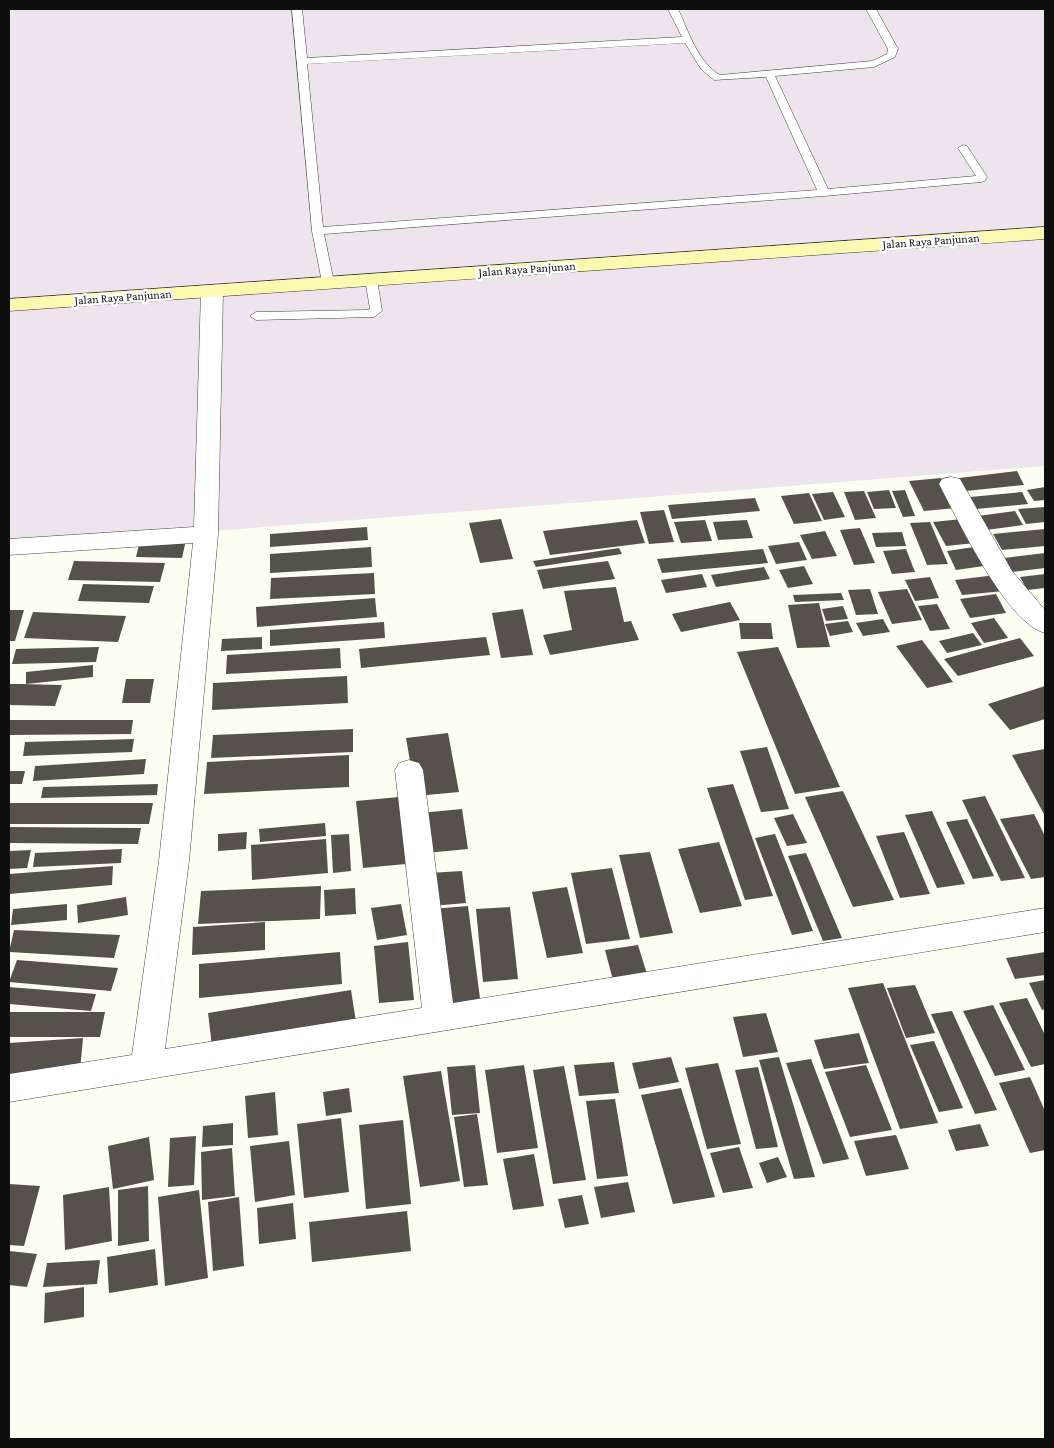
<svg xmlns="http://www.w3.org/2000/svg" width="1054" height="1448" viewBox="0 0 1054 1448" font-family="'Crimson Pro',serif">
<style>
.industrial{fill:#ede4ed}
.building{fill:#57514c}
.lines{fill:none;stroke-linecap:round;stroke-linejoin:round}
.service-casing{stroke:#424242;stroke-width:1}
.minor-casing{stroke:#424242;stroke-width:1}
.secondary-casing{stroke:#313131;stroke-width:1}
.service{fill:#fff;fill-rule:evenodd}
.minor{fill:#fff;fill-rule:evenodd}
.secondary{fill:#fbf9b0;fill-rule:evenodd}
.labels{text-anchor:middle;dominant-baseline:central;stroke-width:5;stroke-linejoin:round;paint-order:stroke}
.far-street-label{font-size:12px;fill:#0f0f0f;stroke:#fff}
</style>
<rect width="100%" height="100%" fill="#fefdf2"/>
<polygon class="industrial" points="9,9 1045,9 1045,466 9,547"/>
<g class="building">
<polygon points="1017,471 1024,485 966,491 959,478"/>
<polygon points="941,478 956,508 924,511 909,481"/>
<polygon points="1045,487 1045,500 1034,501 1027,490"/>
<polygon points="889,490 896,508 874,509 867,492"/>
<polygon points="905,490 915,516 903,517 892,491"/>
<polygon points="864,491 876,518 855,520 844,492"/>
<polygon points="833,492 845,517 824,520 812,494"/>
<polygon points="1022,492 1028,504 976,509 970,497"/>
<polygon points="809,493 822,521 794,524 781,496"/>
<polygon points="755,498 760,511 672,519 668,505"/>
<polygon points="1045,507 1045,522 1026,524 1018,509"/>
<polygon points="664,510 674,542 649,544 640,512"/>
<polygon points="1015,511 1023,525 986,530 978,516"/>
<polygon points="501,519 513,559 480,563 469,523"/>
<polygon points="962,519 975,543 946,546 933,522"/>
<polygon points="637,520 645,543 550,555 543,531"/>
<polygon points="705,520 712,541 681,543 674,522"/>
<polygon points="747,520 753,538 718,540 713,522"/>
<polygon points="930,522 948,564 927,565 910,523"/>
<polygon points="367,527 368,540 270,547 270,534"/>
<polygon points="860,528 875,563 854,565 840,530"/>
<polygon points="1045,529 1045,546 1002,550 993,534"/>
<polygon points="825,531 837,556 812,559 800,535"/>
<polygon points="902,532 906,546 876,547 872,533"/>
<polygon points="140,540 186,540 182,558 136,557"/>
<polygon points="799,542 807,560 776,564 768,546"/>
<polygon points="371,547 372,567 270,573 270,554"/>
<polygon points="974,547 984,566 956,570 947,551"/>
<polygon points="619,548 622,554 536,567 533,561"/>
<polygon points="763,549 768,563 662,573 657,559"/>
<polygon points="906,549 915,572 892,574 883,551"/>
<polygon points="1045,553 1045,568 1012,572 1004,558"/>
<polygon points="74,561 165,563 160,582 68,580"/>
<polygon points="608,561 615,579 543,589 537,570"/>
<polygon points="804,566 813,584 788,588 779,570"/>
<polygon points="764,567 770,579 716,587 711,575"/>
<polygon points="374,573 375,594 270,599 271,578"/>
<polygon points="702,574 707,587 666,593 661,580"/>
<polygon points="1045,574 1045,588 1027,590 1020,577"/>
<polygon points="996,575 1004,591 962,595 955,580"/>
<polygon points="930,577 939,598 915,601 905,580"/>
<polygon points="83,584 154,586 149,603 78,601"/>
<polygon points="616,587 624,622 631,621 639,640 550,655 543,635 572,630 564,591"/>
<polygon points="870,589 878,614 856,615 848,590"/>
<polygon points="907,589 922,620 892,624 878,592"/>
<polygon points="841,593 844,600 795,602 793,595"/>
<polygon points="996,594 1006,613 970,618 960,599"/>
<polygon points="375,598 377,617 257,627 256,607"/>
<polygon points="730,602 740,620 681,632 672,614"/>
<polygon points="819,603 830,647 797,648 788,605"/>
<polygon points="937,604 950,629 930,631 918,606"/>
<polygon points="843,606 848,619 826,621 822,609"/>
<polygon points="523,609 533,655 501,658 492,613"/>
<polygon points="9,610 24,610 15,641 9,641"/>
<polygon points="33,612 126,616 118,642 24,638"/>
<polygon points="994,618 1008,638 984,643 971,623"/>
<polygon points="883,619 890,632 863,636 856,623"/>
<polygon points="848,621 853,632 830,636 825,624"/>
<polygon points="384,622 385,638 270,646 270,630"/>
<polygon points="739,623 771,623 773,639 741,639"/>
<polygon points="973,633 982,645 947,653 939,641"/>
<polygon points="262,637 262,649 221,651 222,639"/>
<polygon points="486,637 490,655 361,668 359,649"/>
<polygon points="1020,638 1034,656 958,676 944,659"/>
<polygon points="922,640 953,682 927,688 896,646"/>
<polygon points="99,647 96,662 12,664 16,649"/>
<polygon points="778,647 840,787 795,794 737,652"/>
<polygon points="340,648 341,668 226,674 227,655"/>
<polygon points="93,665 93,677 26,684 26,672"/>
<polygon points="347,676 348,703 212,710 213,683"/>
<polygon points="126,679 154,679 150,703 122,703"/>
<polygon points="9,684 21,684 62,685 55,706 9,705"/>
<polygon points="1045,686 1045,719 1010,730 988,704"/>
<polygon points="9,720 133,720 131,734 9,735"/>
<polygon points="353,729 353,752 211,758 213,735"/>
<polygon points="448,733 459,792 416,796 406,738"/>
<polygon points="134,739 132,752 23,756 25,742"/>
<polygon points="767,747 789,809 761,812 740,751"/>
<polygon points="1045,749 1045,816 1012,755"/>
<polygon points="349,755 349,787 204,794 207,762"/>
<polygon points="146,759 144,774 33,781 35,766"/>
<polygon points="9,771 25,771 22,784 9,784"/>
<polygon points="158,784 157,795 41,798 43,787"/>
<polygon points="733,784 773,896 745,900 707,788"/>
<polygon points="843,791 894,900 853,907 805,797"/>
<polygon points="985,796 1025,878 1001,881 962,800"/>
<polygon points="399,797 406,864 363,868 356,801"/>
<polygon points="9,803 153,803 149,824 9,824"/>
<polygon points="462,809 468,849 426,853 420,813"/>
<polygon points="932,811 965,884 937,888 905,815"/>
<polygon points="793,814 807,843 787,846 774,818"/>
<polygon points="1034,814 1045,836 1045,877 1031,879 1000,819"/>
<polygon points="967,819 994,876 973,879 946,822"/>
<polygon points="325,823 326,836 260,842 259,829"/>
<polygon points="9,827 141,828 138,844 9,843"/>
<polygon points="247,832 246,849 218,851 218,834"/>
<polygon points="904,832 930,894 900,898 876,836"/>
<polygon points="349,834 351,871 333,873 331,835"/>
<polygon points="775,834 813,931 792,935 755,838"/>
<polygon points="326,839 328,873 252,880 251,845"/>
<polygon points="719,842 742,906 700,913 678,849"/>
<polygon points="122,849 121,863 33,867 35,853"/>
<polygon points="31,850 27,868 9,869 9,851"/>
<polygon points="650,852 673,933 640,938 619,855"/>
<polygon points="806,853 842,938 823,941 788,856"/>
<polygon points="113,866 112,885 9,894 9,874"/>
<polygon points="612,868 630,939 586,944 571,873"/>
<polygon points="462,871 466,903 432,906 429,873"/>
<polygon points="321,886 320,919 198,924 201,891"/>
<polygon points="567,887 583,953 547,958 532,892"/>
<polygon points="355,888 356,914 325,916 324,890"/>
<polygon points="126,897 128,915 78,923 77,905"/>
<polygon points="67,904 67,920 11,925 13,909"/>
<polygon points="401,904 407,935 377,940 371,908"/>
<polygon points="468,906 481,1006 444,1010 432,909"/>
<polygon points="510,907 518,979 483,982 476,909"/>
<polygon points="265,922 265,950 192,955 193,927"/>
<polygon points="14,930 120,935 114,958 9,952"/>
<polygon points="408,942 414,1000 379,1003 374,946"/>
<polygon points="638,945 647,974 613,980 605,950"/>
<polygon points="340,952 342,984 199,998 199,964"/>
<polygon points="1045,952 1045,975 1015,979 1006,958"/>
<polygon points="17,960 118,968 111,991 9,982"/>
<polygon points="1045,980 1045,1009 1042,1010 1029,983"/>
<polygon points="883,983 938,1123 900,1129 848,988"/>
<polygon points="915,985 935,1033 906,1038 887,988"/>
<polygon points="9,987 96,994 91,1011 9,1004"/>
<polygon points="351,990 356,1022 212,1046 208,1013"/>
<polygon points="1027,998 1045,1035 1045,1064 1031,1067 999,1003"/>
<polygon points="993,1005 1025,1070 995,1076 963,1011"/>
<polygon points="952,1011 997,1110 975,1114 931,1014"/>
<polygon points="9,1012 105,1012 100,1037 9,1037"/>
<polygon points="766,1013 778,1052 743,1057 733,1017"/>
<polygon points="859,1033 869,1063 824,1069 814,1040"/>
<polygon points="83,1038 80,1070 9,1075 9,1043"/>
<polygon points="934,1041 963,1108 939,1112 910,1045"/>
<polygon points="671,1057 679,1082 639,1089 632,1063"/>
<polygon points="779,1057 815,1177 794,1179 759,1060"/>
<polygon points="811,1059 849,1159 823,1164 786,1063"/>
<polygon points="614,1062 619,1093 579,1096 574,1065"/>
<polygon points="718,1063 741,1144 707,1149 685,1068"/>
<polygon points="475,1065 480,1113 452,1115 447,1067"/>
<polygon points="524,1065 538,1148 497,1153 485,1070"/>
<polygon points="866,1065 892,1130 850,1137 825,1072"/>
<polygon points="564,1066 586,1180 553,1184 533,1070"/>
<polygon points="758,1067 778,1147 756,1149 735,1070"/>
<polygon points="441,1071 460,1181 420,1187 403,1076"/>
<polygon points="1030,1077 1045,1111 1045,1150 1030,1153 999,1083"/>
<polygon points="349,1088 352,1112 326,1116 323,1092"/>
<polygon points="681,1088 715,1197 673,1204 641,1095"/>
<polygon points="275,1092 278,1135 248,1138 245,1096"/>
<polygon points="615,1099 628,1176 597,1179 586,1101"/>
<polygon points="477,1114 488,1185 464,1187 454,1117"/>
<polygon points="341,1118 349,1192 304,1198 297,1124"/>
<polygon points="403,1120 411,1204 366,1209 359,1125"/>
<polygon points="233,1123 233,1145 202,1147 203,1126"/>
<polygon points="980,1124 989,1146 956,1151 948,1130"/>
<polygon points="896,1135 909,1169 866,1176 854,1141"/>
<polygon points="196,1136 194,1185 168,1187 170,1138"/>
<polygon points="149,1137 154,1180 113,1189 108,1146"/>
<polygon points="289,1141 295,1195 255,1202 250,1146"/>
<polygon points="739,1147 753,1188 723,1193 710,1153"/>
<polygon points="232,1148 235,1196 202,1200 201,1152"/>
<polygon points="534,1154 544,1206 513,1210 503,1159"/>
<polygon points="778,1157 787,1177 767,1183 759,1163"/>
<polygon points="628,1182 635,1212 601,1218 594,1187"/>
<polygon points="9,1184 40,1186 24,1246 9,1245"/>
<polygon points="148,1186 149,1241 118,1246 118,1190"/>
<polygon points="109,1187 112,1241 65,1250 63,1195"/>
<polygon points="199,1190 208,1278 165,1286 158,1197"/>
<polygon points="582,1195 589,1224 565,1228 558,1199"/>
<polygon points="239,1197 244,1266 213,1271 208,1202"/>
<polygon points="293,1203 296,1239 259,1244 257,1208"/>
<polygon points="407,1211 411,1251 312,1262 309,1222"/>
<polygon points="155,1249 158,1285 109,1293 107,1257"/>
<polygon points="9,1251 37,1254 27,1287 9,1285"/>
<polygon points="100,1260 97,1284 43,1287 47,1263"/>
<polygon points="84,1287 84,1317 44,1323 45,1293"/>
</g>
<g class="lines">
<defs>
<g id="service">
<path d="M292,9H302L307,58L682,37L668,9H678C688,30 698,63 720,75L872,61L887,54L888,49L866,9H876L898,49L895,57L874,67L775,76L828,189L976,176L958,148L963,145L967,146L987,177L985,181L981,182L824,196L324,234L334,282L328,285L322,282L312,231ZM685,43L701,69L714,80L766,77L817,190L323,227L307,64Z"/>
<polygon points="371,276 377,279 382,311 374,317 256,320 250,316 256,312 368,310 370,309 365,279"/>
</g>
<g id="minor">
<polygon points="212,286 220,287 223,292 218,534 189,861 165,1049 422,1008 395,770 399,763 409,760 419,763 423,770 453,1003 1045,908 1045,932 9,1102 9,1074 132,1055 159,861 193,543 9,555 9,539 194,527 201,292 204,287"/>
<path d="M951,477L960,479L1012,571L1045,610V633C1006,623 958,520 939,484L942,479Z"/>
</g>
<polygon id="secondary" points="1045,227 1045,239 9,311 9,299"/>
</defs>
<use href="#service" class="service-casing"/>
<use href="#minor" class="minor-casing"/>
<use href="#secondary" class="secondary-casing"/>
<use href="#service" class="service"/>
<use href="#minor" class="minor"/>
<use href="#secondary" class="secondary"/>
</g>
<g class="labels">
<g class="far-street-label">
<text transform="translate(931 241) rotate(-4)">Jalan Raya Panjunan</text>
<text transform="translate(527 269) rotate(-4)">Jalan Raya Panjunan</text>
<text transform="translate(123 297) rotate(-4)">Jalan Raya Panjunan</text>
</g>
</g>
<rect width="1054" height="1448" fill="none" stroke="#0f0f0f" stroke-width="20"/>
</svg>
